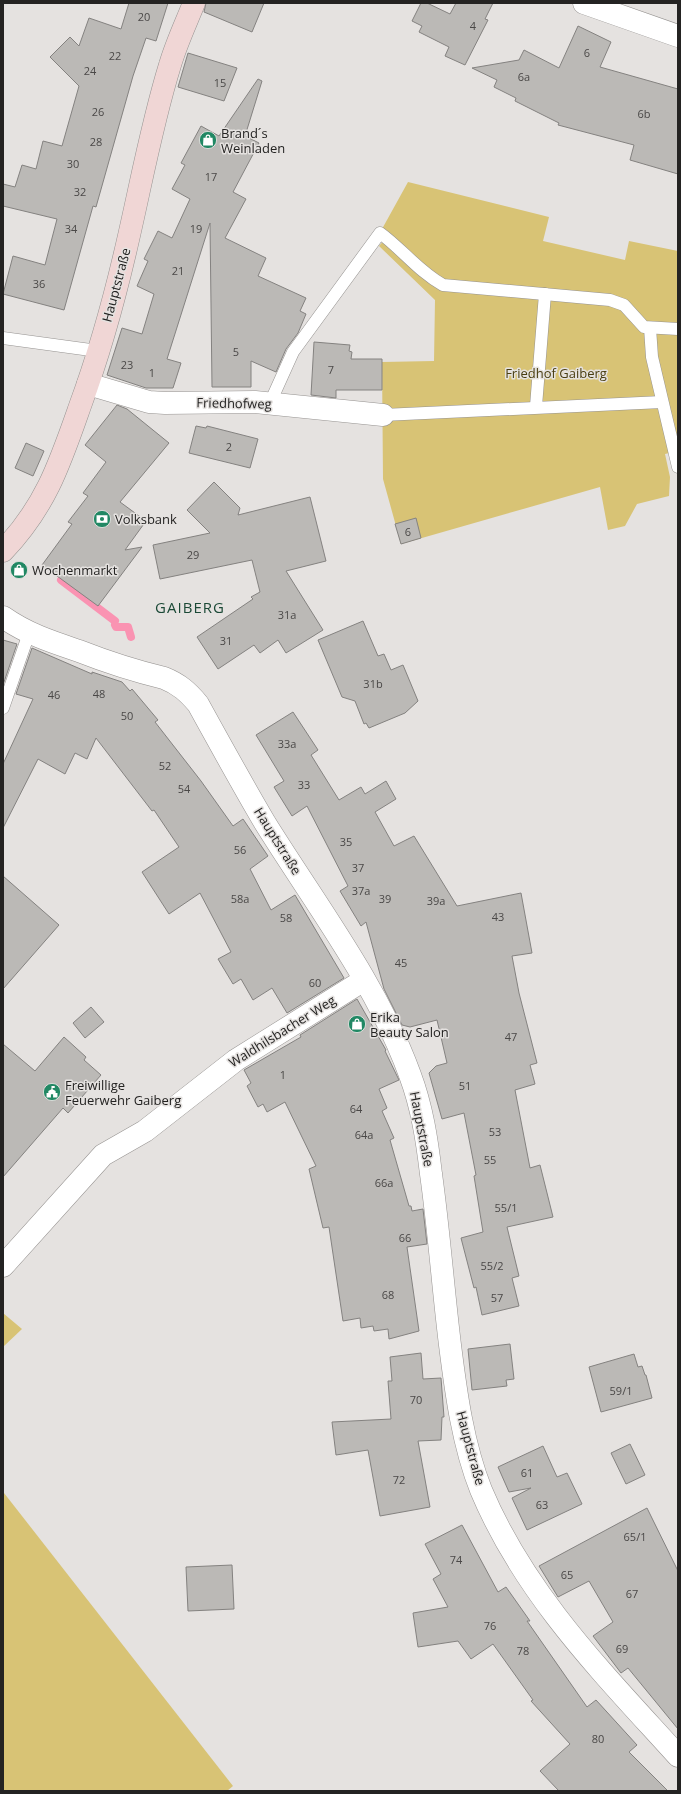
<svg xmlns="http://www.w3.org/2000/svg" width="681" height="1794" viewBox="0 0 681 1794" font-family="'Open Sans',sans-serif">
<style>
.green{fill:#d8c375}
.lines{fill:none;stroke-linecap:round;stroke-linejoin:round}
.stream{stroke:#fa93b2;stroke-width:8}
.building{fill:#bbb9b6;stroke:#848280}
.lane-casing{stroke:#969391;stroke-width:13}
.street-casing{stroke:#969391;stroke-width:23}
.secondary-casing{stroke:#969391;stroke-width:23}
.lane{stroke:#fff;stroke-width:12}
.street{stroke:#fff;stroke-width:22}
.secondary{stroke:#f0d6d5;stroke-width:22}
.labels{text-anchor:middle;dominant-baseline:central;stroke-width:3;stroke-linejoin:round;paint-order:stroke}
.number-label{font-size:11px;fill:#4a4847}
.poi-label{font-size:13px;fill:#242322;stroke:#e5e2e0;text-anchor:start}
.street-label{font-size:13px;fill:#242322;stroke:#e5e2e0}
.park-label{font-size:13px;fill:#493e11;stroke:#e5e2e0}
.quarter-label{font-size:15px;letter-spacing:1px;fill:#1b4936;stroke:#e5e2e0}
</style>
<rect width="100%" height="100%" fill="#e5e2e0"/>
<g class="green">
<polygon points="408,182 549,217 543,241 625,260 629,241 678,251 678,451 665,454 670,477 669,496 637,504 625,526 608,530 600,487 401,544 383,479 382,362 434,361 435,300 379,246 388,236 382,229"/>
<polygon points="3,1313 22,1329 3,1347"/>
<polygon points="4,1493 233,1786 227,1791 3,1791"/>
</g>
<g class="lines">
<g class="stream">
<polyline points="61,580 115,621"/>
<polyline points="115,625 116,627 128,627 131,637"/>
</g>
</g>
<g class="building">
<polygon points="129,3 168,3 156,41 146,38 133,76 96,207 93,206 64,310 3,294 13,256 45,265 57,219 3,206 3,184 15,187 22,165 36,169 43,141 62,146 79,86 50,57 70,37 79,46 89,18 121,29"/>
<polygon points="206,3 264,3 252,32 204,12"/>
<polygon points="421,3 427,3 450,14 456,3 493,3 485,19 488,20 465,65 445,56 449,47 419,32 422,26 412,21"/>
<polygon points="578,26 611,42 600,67 678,89 678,174 630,160 634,145 558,125 559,123 515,101 516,98 494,87 497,80 472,68 519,60 524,50 559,68"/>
<polygon points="188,53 237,68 224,101 178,87"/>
<polygon points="258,79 262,81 245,136 259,143 233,192 246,199 225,238 266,258 258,276 306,298 300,311 306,314 298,333 286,349 276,372 251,361 251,387 212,387 210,223 167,359 181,363 173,388 146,388 107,375 122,328 142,334 154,294 137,286 148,261 144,259 158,231 172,238 190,199 172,189 185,165 181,163 201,126 219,136"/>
<polygon points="314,342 350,345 349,351 352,352 351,359 382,359 382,390 336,390 336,398 311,395"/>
<polygon points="117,405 127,409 169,443 120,502 146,521 125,550 142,547 98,606 42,565 72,524 68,522 88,496 83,493 106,462 85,445"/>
<polygon points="196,426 206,428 207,426 258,439 250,468 189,453"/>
<polygon points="26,443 44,451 33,476 15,468"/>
<polygon points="214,482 240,508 238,515 310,497 326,561 286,571 323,630 286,653 278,640 260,653 254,645 218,669 197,637 253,599 251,597 260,592 252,560 160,579 153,545 210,533 187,510"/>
<polygon points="416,518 421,538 401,544 395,524"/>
<polygon points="363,621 378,656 384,654 391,670 403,665 418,701 405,713 369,728 366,723 364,724 355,701 342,697 318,640"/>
<polygon points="3,640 17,644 3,685"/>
<polygon points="32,648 92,674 92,672 122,682 130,691 132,689 158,720 155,722 201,781 233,826 243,819 268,856 250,869 271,910 295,895 344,978 287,1013 272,988 253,1000 241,979 233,984 218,959 231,952 200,893 169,914 142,872 179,847 154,810 152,811 96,738 87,759 75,753 65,774 38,759 3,828 3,764 33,699 16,694"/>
<polygon points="293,712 318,750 311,755 339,800 361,787 365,794 386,781 396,799 375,812 394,846 414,836 457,906 521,893 532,953 512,956 519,993 537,1063 530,1065 535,1084 515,1090 530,1168 540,1165 553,1217 507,1227 519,1276 512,1278 519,1306 482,1315 476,1287 474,1288 461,1238 483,1232 474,1176 476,1175 464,1113 442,1119 429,1073 436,1066 447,1063 437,1020 410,1027 402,1025 384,989 366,922 361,926 340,891 348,886 307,806 292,816 274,787 284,781 256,735"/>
<polygon points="3,876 59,925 3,989"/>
<polygon points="357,999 386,1050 385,1051 399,1080 379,1089 387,1108 382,1111 394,1138 390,1140 409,1206 411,1206 412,1211 423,1209 427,1244 407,1247 419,1331 389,1339 388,1329 374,1331 373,1326 361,1328 360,1318 343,1321 329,1227 323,1228 309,1169 316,1166 285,1102 267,1112 263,1104 258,1107 247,1086 251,1083 244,1070 301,1037 300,1035"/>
<polygon points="91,1007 104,1022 85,1038 73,1023"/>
<polygon points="64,1037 86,1057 84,1060 101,1075 68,1113 63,1108 3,1177 3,1044 35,1071"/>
<polygon points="510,1344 514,1379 506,1380 507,1386 472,1390 468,1349"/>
<polygon points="421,1353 423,1379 441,1378 444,1417 442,1417 441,1440 418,1441 430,1507 380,1516 368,1450 336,1455 332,1422 391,1419 388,1381 392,1381 390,1357"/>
<polygon points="634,1354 638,1367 642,1366 645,1375 646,1375 652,1398 601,1412 589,1367"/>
<polygon points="630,1444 645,1475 626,1484 611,1453"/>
<polygon points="543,1446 557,1477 567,1473 582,1504 527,1530 512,1498 531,1488 509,1492 498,1467"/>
<polygon points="647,1508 678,1571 678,1729 628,1668 621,1673 593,1636 613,1622 589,1581 558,1597 539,1566"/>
<polygon points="462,1525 498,1592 506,1587 530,1621 527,1621 587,1707 596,1700 637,1745 629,1752 668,1791 559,1791 540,1771 570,1744 531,1701 533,1700 493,1644 471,1659 458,1641 418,1647 413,1613 448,1607 433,1579 441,1574 425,1544"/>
<polygon points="232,1565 234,1609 188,1611 186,1567"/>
</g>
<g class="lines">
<defs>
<g id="lane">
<polyline points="650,328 652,357 678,467"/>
<polyline points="3,338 98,351"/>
<path d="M270,403L293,352L380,233C402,249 418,271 443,285L610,300L624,305L644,327L678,329"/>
<polyline points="536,406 545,294"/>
<polyline points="383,415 662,402"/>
<polyline points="3,708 29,633"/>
</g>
<g id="street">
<polyline points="584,3 678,36"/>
<polyline points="88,384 149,402 165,403 255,402 383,415"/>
<path d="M3,617C27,634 52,642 79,651C107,662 135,671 164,678C179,684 188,692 198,704C220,744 242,784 265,823C316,905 377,984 410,1075C422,1107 427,1140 431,1174C439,1231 443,1288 450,1345C456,1393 463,1445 481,1490C525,1595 603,1673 678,1756"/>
<polyline points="3,1266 103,1155 145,1131 236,1060 364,980"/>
</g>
<path id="secondary" d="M3,551C46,506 60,463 80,406C98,357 113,304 125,253C140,190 151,126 170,65C176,44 186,23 194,3"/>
</defs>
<use href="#lane" class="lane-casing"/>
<use href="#street" class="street-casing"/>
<use href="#secondary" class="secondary-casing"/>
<use href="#lane" class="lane"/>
<use href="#street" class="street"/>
<use href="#secondary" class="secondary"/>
</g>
<defs>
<symbol id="shop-disc" viewBox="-11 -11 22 22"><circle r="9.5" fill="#218864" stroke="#e5e2e0"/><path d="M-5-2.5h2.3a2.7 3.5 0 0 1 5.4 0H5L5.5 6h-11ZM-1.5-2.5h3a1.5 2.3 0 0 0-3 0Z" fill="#fff"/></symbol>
<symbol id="bank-disc" viewBox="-11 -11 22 22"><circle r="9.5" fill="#218864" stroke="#e5e2e0"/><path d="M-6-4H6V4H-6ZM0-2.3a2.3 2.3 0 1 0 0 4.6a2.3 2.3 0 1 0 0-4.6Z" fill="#fff"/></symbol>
<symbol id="civic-disc" viewBox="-11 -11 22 22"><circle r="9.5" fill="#218864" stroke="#e5e2e0"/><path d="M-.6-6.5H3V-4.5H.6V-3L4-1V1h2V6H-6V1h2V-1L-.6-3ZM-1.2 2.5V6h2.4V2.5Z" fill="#fff"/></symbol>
</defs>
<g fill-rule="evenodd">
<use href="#shop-disc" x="198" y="130" width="20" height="20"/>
<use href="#bank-disc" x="92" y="509" width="20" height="20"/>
<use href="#shop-disc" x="9" y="560" width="20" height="20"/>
<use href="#shop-disc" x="347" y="1014" width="20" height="20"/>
<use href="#civic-disc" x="42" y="1082" width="20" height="20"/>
</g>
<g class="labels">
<g class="number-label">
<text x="144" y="16">20</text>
<text x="473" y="25">4</text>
<text x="587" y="52">6</text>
<text x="115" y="55">22</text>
<text x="90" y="70">24</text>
<text x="524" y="76">6a</text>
<text x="220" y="82">15</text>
<text x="98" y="111">26</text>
<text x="644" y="113">6b</text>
<text x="96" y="141">28</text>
<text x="73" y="163">30</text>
<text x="211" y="176">17</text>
<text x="80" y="191">32</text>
<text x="71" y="228">34</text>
<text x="196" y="228">19</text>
<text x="178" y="270">21</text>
<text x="39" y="283">36</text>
<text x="236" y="351">5</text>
<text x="127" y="364">23</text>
<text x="331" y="369">7</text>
<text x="152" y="372">1</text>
<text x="229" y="446">2</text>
<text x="408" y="531">6</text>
<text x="193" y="554">29</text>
<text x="287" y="614">31a</text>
<text x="226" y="640">31</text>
<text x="373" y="683">31b</text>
<text x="99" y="693">48</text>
<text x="54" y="694">46</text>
<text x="127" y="715">50</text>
<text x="287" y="743">33a</text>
<text x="165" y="765">52</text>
<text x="304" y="784">33</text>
<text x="184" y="788">54</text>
<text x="346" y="841">35</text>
<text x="240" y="849">56</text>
<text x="358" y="867">37</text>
<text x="361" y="890">37a</text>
<text x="240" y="898">58a</text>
<text x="385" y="898">39</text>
<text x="436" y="900">39a</text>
<text x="498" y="916">43</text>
<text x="286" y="917">58</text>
<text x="401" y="962">45</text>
<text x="315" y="982">60</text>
<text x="511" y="1036">47</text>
<text x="283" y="1074">1</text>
<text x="465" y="1085">51</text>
<text x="356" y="1108">64</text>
<text x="495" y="1131">53</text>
<text x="364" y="1134">64a</text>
<text x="490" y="1159">55</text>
<text x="384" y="1182">66a</text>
<text x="506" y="1207">55/1</text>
<text x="405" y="1237">66</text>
<text x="492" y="1265">55/2</text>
<text x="388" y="1294">68</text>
<text x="497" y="1297">57</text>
<text x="621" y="1390">59/1</text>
<text x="416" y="1399">70</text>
<text x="527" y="1472">61</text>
<text x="399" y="1479">72</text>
<text x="542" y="1504">63</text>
<text x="635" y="1536">65/1</text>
<text x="456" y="1559">74</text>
<text x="567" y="1574">65</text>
<text x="632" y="1593">67</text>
<text x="490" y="1625">76</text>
<text x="622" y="1648">69</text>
<text x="523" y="1650">78</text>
<text x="598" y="1738">80</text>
</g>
<g class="poi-label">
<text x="221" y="133">Brand´s<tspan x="221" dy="15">Weinladen</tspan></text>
<text x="115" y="519">Volksbank</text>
<text x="32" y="570">Wochenmarkt</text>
<text x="370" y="1017">Erika<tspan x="370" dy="15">Beauty Salon</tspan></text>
<text x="65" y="1085">Freiwillige<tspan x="65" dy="15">Feuerwehr Gaiberg</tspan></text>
</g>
<g class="street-label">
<text transform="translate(116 285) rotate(-75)">Hauptstraße</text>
<text transform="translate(234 403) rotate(1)">Friedhofweg</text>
<text transform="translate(278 841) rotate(58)">Hauptstraße</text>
<text transform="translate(282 1031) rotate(-32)">Waldhilsbacher Weg</text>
<text transform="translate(422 1129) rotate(79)">Hauptstraße</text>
<text transform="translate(471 1448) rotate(75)">Hauptstraße</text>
</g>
<g class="park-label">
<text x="556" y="373">Friedhof Gaiberg</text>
</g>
<g class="quarter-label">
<text x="190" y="607">GAIBERG</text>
</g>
</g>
<rect width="681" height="1794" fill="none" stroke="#242322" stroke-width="8"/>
</svg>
